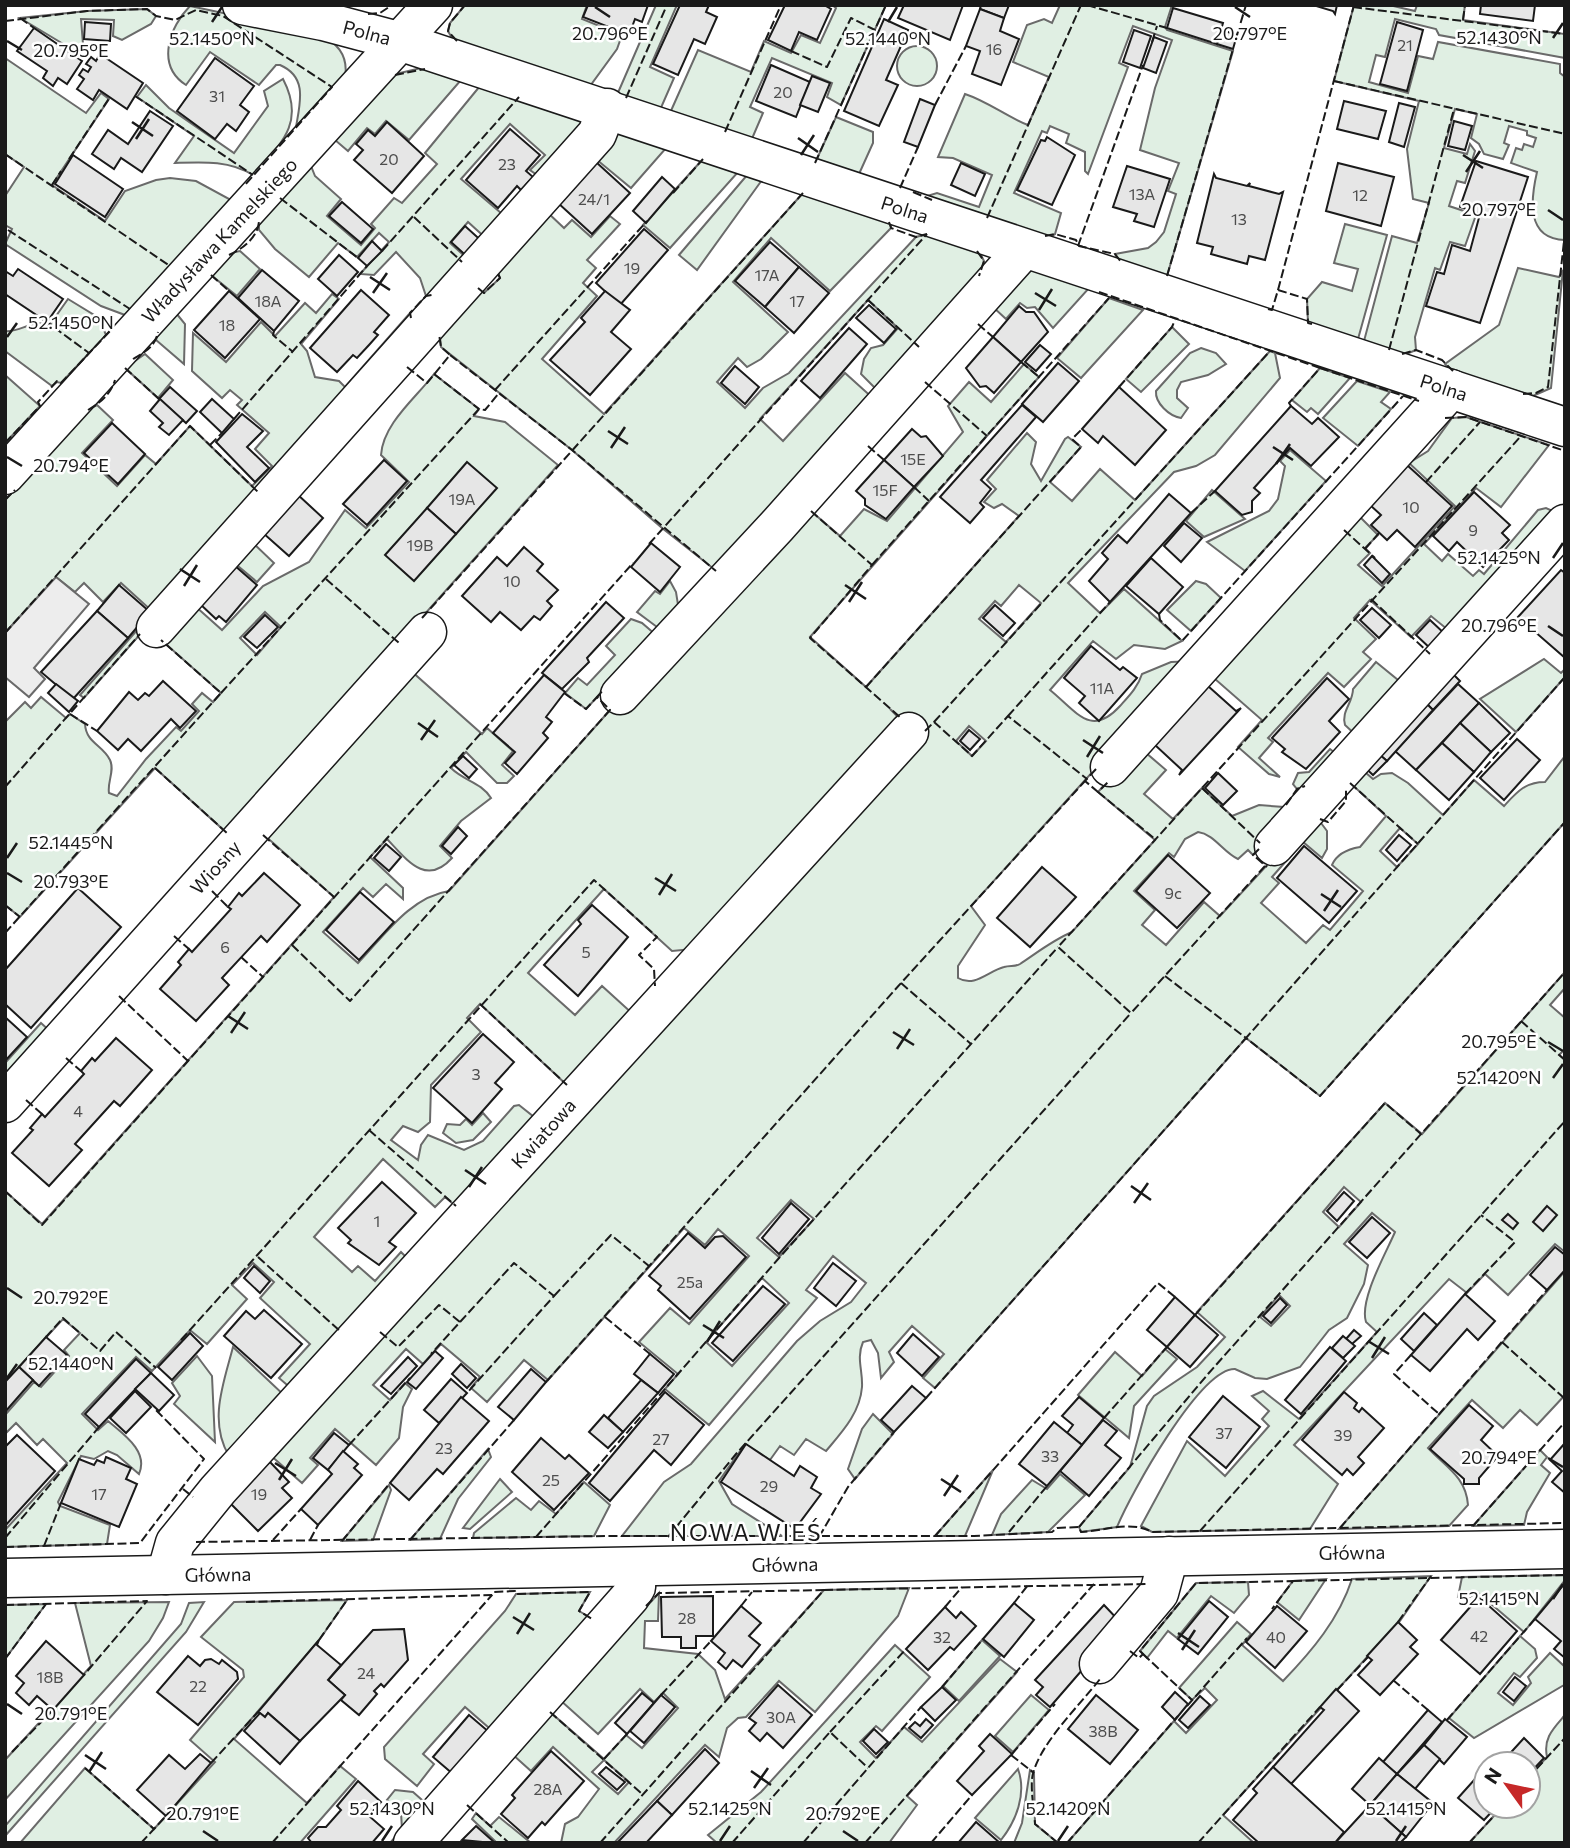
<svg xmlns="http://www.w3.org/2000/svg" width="1570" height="1848" viewBox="0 0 1570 1848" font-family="Commissioner,sans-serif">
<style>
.green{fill:#e0efe3;stroke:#6a6a6a;stroke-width:2;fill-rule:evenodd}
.parking{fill:#ededed;stroke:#6a6a6a;stroke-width:2}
.building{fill:#e6e6e6;stroke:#1a1a1a;stroke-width:2}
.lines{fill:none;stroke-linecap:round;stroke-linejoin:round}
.minor-casing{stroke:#1a1a1a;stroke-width:41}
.minor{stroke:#fff;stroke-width:38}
.fence{stroke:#1a1a1a;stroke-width:2;stroke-dasharray:9 3.5;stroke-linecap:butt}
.ticks{fill:none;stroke:#1a1a1a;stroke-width:2.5}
.labels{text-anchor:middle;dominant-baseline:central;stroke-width:5;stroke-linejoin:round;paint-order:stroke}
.number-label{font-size:16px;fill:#4d4d4d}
.street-label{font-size:19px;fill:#1a1a1a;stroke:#fff}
.quarter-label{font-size:23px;letter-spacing:2px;fill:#1a1a1a;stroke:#fff}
.ticks-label{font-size:18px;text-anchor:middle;fill:#1a1a1a;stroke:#fff;stroke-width:5;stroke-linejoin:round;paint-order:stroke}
</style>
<rect width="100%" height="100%" fill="#fff"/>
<g class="green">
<polygon points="465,5 587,5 582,19 622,35 617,49 590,86 453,40 448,31 450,23"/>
<polygon points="656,5 677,5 650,67 674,78 660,110 617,95"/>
<polygon points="832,5 886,5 841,105 827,97 832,83 772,58 750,107 763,113 751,141 670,113 698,50 751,72 764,41 791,53 801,35 820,43 836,8"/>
<path d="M1060,5H1172L1165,27L1167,30L1233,51L1167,276L1119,261L1115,254L1148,248L1156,242L1164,232L1176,194L1168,191L1179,163L1140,150L1155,88L1172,40L1133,26L1119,63L1128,67L1088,174L1085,171V152L1066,143L1069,134L1050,126L1047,133L1042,131L1014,193L1061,213L1055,234L1049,238L927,196L937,193L979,207L992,175L953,158L938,157L965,94C989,102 1005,116 1028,125L1049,77L1013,62L1027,25L1044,19L1052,23Z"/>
<path d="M1354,5H1389L1415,11L1417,5H1465L1463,20L1565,34V58L1439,35L1436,29L1395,19L1385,57L1376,55L1369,82L1408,93L1418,56L1433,59L1438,42L1560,64V73L1565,77V240C1525,239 1531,198 1537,172L1511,163L1516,148L1522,150L1524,144L1533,147L1536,138L1527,135V131L1509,126L1504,143L1509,145L1503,159L1484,154L1479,144L1471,138L1477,114L1455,109L1444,148L1467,154L1470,144L1475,151L1465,183L1457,181L1449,206L1476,215L1465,246L1450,242L1440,270L1435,268L1415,337L1416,350L1404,355L1364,341L1392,236L1417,243L1429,203L1413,199L1407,149L1419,101L1334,81Z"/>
<path d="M190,6L317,33C336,42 349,54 345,78L331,88L296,127C300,103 308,77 280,65H276L259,85L210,52L186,85C155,65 170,26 190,6Z"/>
<polygon points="147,9 156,16 151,24 122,40 113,36 114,20 81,19 83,44 80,54 20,18 87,11"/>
<circle cx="917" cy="66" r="20"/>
<polygon points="5,58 86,113 101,93 109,99 52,185 105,221 125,191 156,180 170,178 196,181 231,200 125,315 101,306 5,244 12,229 5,225 5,196 24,167 5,154"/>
<polygon points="421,68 461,80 409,140 386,121 375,134 367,128 348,151 335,140 396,74"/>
<path d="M283,79C306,123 281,144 253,175C229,160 202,162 175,163L194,136L137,97L146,85L169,108L234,153L268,106L264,91Z"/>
<polygon points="480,86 584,119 581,140 537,175 530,170 545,155 510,124 461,179 501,213 489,241 468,222 450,243 470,261 440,295 426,296 420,278 396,252 374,275 360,274 389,242 379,233 357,257 338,243 309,277 275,249 259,230 259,221 311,166 315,176 341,199 327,216 361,245 375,228 371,224 394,198 402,203 437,164 425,153"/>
<polygon points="836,117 873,132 873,143 859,174 815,163"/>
<polygon points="619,131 667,147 631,188 596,159 547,212 564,228 572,220 591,237 610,216 620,224 587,260 596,268 583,283 597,296 542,359 604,414 803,193 891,222 891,228 830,291 771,238 733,282 788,332 761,359 747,367 738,358 717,382 745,408 763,388 789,373 916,237 927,234 979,251 984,261 977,284 903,356 881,394 861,374 864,359 871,348 883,345 898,328 868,300 760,419 783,441 845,373 875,400 719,573 662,528 572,450 441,347 439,327 475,285 484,293 500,278 493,263"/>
<polygon points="703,159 739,171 670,248 643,225"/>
<polygon points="748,174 762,180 697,270 679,255"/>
<polygon points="1345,224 1387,235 1358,339 1308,323 1307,299 1322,282 1352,291 1358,269 1334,263"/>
<polygon points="240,251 260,269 237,296 211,275 230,253"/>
<polygon points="1028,266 1090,287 1053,328 1035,307 1027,308 1020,303 1006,319 993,307"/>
<polygon points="1518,268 1559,277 1563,270 1551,388 1533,396 1450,370 1445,364 1499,325"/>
<polygon points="332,294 339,299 301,344 307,351 315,377 339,381 345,387 410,313 411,327 84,698 80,695 153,612 121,583 103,602 84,583 75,592 56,577 5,633 5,500 89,409 97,405 113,420 82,453 117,486 145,455 156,464 190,426 252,486 272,466 255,449 269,433 237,405 242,400 230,390 222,398 192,371 193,333 226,362 261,322 275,336 305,303 316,313"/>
<polygon points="1109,298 1143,310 1081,378 1057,358"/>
<path d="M68,299L99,318L106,335L61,383L57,382L52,386L5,351V331C21,333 34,317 49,326Z"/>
<polygon points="176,313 185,324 184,364 156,340 159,331"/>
<polygon points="1172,327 1189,344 1141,392 1126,379"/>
<path d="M1201,348L1216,353L1226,364L1208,375L1181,382L1177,390V398L1188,408L1181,418C1169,416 1155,403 1156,391L1190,353Z"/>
<path d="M1270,351L1275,353L1280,378L1215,455L1196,466L1174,472L1068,583L1100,613L1124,589L1182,641L1165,649L1134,645L1116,659L1093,641L1050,690C1077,712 1091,738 1120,706C1129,696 1138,687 1142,674L1171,662L1193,661L971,906L985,925L958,966V978C975,988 988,971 1004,967C1010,965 1015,967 1020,964C1038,952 1053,940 1072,932L1155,840L1098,792L1139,747L1166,770L1144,794L1173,819L1202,788L1232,816L1259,805L1284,807L1287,819L1253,855L1248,850L1238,859C1223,852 1214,834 1198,832L1185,839L1174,857L1169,853L1134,891L1155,910L1142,925L1166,945L1204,902L1220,916L1308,821L1318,819L1327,831V849L1322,858L1303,842L1272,877L1279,883L1261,903L1306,943L1323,925L1330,930L1363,891L1332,865C1337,853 1348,849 1360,847L1386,816L1346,779L1358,766L1373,779L1381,774L1392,773L1408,783L1443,815L1474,780L1504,806C1517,792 1525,782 1545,782L1565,756V822L1320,1096L1246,1038L935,1388L923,1378L944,1354L912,1326L889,1352L894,1362L881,1378L878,1353L871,1340L863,1342C856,1358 863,1371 862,1387C860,1413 842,1432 826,1451L806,1439L794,1455L780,1446L770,1460L745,1444L719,1481L732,1504L782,1536H622L664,1482L691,1464L797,1341L820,1321L851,1302L866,1283L833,1256L806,1290L817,1298L709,1425L665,1389L678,1374L639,1342L670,1308L689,1324L749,1256L718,1229L705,1245L684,1228L548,1380L524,1360L487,1402L471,1388L480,1377L441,1344L423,1364L406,1349L373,1385L390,1400L405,1383L412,1389L403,1407L399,1438L376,1465L335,1429L310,1458L318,1465L302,1483L269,1454L921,735L890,709L900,719L693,949L672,951L604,889L528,973L575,1015L602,986L634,1015L569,1087L480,1004L467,1018L481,1032L431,1085L430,1122L418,1132L403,1126L391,1140L418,1160L421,1145L428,1135L464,1150L483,1141L514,1106L519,1105L534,1117L458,1208L445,1197L435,1207L383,1159L314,1237L352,1272L358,1266L375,1281L401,1252L410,1261L293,1390L279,1378L310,1344L260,1298L274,1282L253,1263L232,1285L247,1299L207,1344L190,1330L152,1371L136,1357L82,1414L98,1430L108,1421C123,1434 149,1451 139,1474L117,1455L108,1451L94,1459L81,1456L58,1502L60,1506L110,1525L107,1544L5,1547V1530L67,1463L43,1439L37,1445L16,1423L5,1434V1415L34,1382L41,1387L69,1356L64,1350L80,1333L63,1319L5,1382V1191L42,1224L334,897L263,834L410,670L482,734L487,728L513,751L502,765L514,776L507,783H497L466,752L451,768C464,781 481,782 491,798L461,821L440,846L452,858C426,887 407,860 387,839L370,857L403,888V899L386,884L373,897L363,888L323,932L358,963C384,936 410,897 449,891L610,710L811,511L840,536L864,509L887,521L963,432L948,406L969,382L991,402L1024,364L1039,377L810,637L866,687L1019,516L1002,504L994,508L984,502L996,489L987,480L1027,433L1036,442L1031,464L1041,481L1065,439L1068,437L1081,447L1050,482L1072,501L1100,469L1135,500ZM1019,585L1041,603L1006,642L979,619L995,601L1001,606ZM969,726L986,741L972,756L956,741ZM1400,828L1418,844L1397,867L1380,851ZM791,1200L814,1219L779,1257L757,1238ZM762,1278L789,1303L732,1366L706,1342Z"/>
<polygon points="145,354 173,380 158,398 125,368"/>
<polygon points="1320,368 1350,378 1318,414 1311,408 1307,412 1292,400"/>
<path d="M434,374L479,409L474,416L505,422L558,465L228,834L155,768L20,917L5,905V722L25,702L31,708L41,697L66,718L70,714L85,724C86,743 103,745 110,760C115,771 107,782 109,793L117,796L146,759L176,727L181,731L199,711L192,704L202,693L213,702L221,693L159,638L248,538L274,563L257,582L233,562L195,606L222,630L263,586L309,562L345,510L366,528L409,482L381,455C383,423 418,396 434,374ZM265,612L281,627L257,655L240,638Z"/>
<polygon points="5,375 40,406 5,443"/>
<polygon points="1357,381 1390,392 1381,402 1391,409 1358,446 1323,418"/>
<polygon points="1466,417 1549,445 1501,507 1476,488 1424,544 1442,561 1448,554 1473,576 1479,570 1484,574 1538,510 1546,508 1557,513 1565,505 1565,511 1453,634 1431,616 1411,637 1370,600 1354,618 1376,639 1363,652 1371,659 1344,687 1328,673 1268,738 1273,742 1259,758 1280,777 1269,774 1238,747 1262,720 1207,672 1358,515 1378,535 1365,548 1370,553 1358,565 1382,586 1455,506 1409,463 1428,451 1452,418"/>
<polygon points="1290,450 1326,481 1245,571 1207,542 1269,511 1278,499 1285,466 1280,461"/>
<polygon points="1212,490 1245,519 1204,537 1186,521"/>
<polygon points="670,581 676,592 679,611 661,630 637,612 655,591 660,594"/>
<polygon points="1196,581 1206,584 1221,598 1191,631 1167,610"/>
<polygon points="631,619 642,623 656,635 586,709 565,693 578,678 587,685 615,655 606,646"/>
<polygon points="1544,659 1561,673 1565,669 1565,677 1516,732 1480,699"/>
<path d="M1376,662L1398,680L1397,695L1359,738L1345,725C1341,711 1353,703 1353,689Z"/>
<polygon points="1330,749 1340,757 1319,782 1297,789 1293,784 1298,773 1309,772"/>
<path d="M1565,972V988L1550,1005L1565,1018V1049L1559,1055L1565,1060V1252L1555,1244L1508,1295L1485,1274L1467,1293L1449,1279L1294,1445L1338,1484L1310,1529L1152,1532L1141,1526L1187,1441L1225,1476L1269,1426L1262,1419L1269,1411L1252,1396L1263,1391L1299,1419L1377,1332L1366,1322C1359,1300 1386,1253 1395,1232L1372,1213L1344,1244L1368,1265L1364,1284L1347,1318L1329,1330L1300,1367L1267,1379L1255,1378L1235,1369C1200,1368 1130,1495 1117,1527L1081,1532L1079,1527L1130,1467L1147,1406L1154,1396L1197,1367L1225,1337L1197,1312L1385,1103L1422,1134ZM1344,1187L1361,1202L1339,1227L1323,1212ZM1279,1295L1290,1306L1271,1326L1260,1317Z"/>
<polygon points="41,1023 51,1032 5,1083 5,1063"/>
<polygon points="483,1113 491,1122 473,1140 456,1143 443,1133 447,1124 460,1125 466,1119 472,1125"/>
<path d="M1565,1271V1395L1537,1425L1520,1410L1503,1428L1472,1400L1428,1448C1446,1467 1466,1477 1468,1505L1449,1526L1339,1529Z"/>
<path d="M233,1347L286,1397L229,1456C208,1421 224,1382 233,1347Z"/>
<polygon points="1165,1349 1177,1359 1134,1406 1129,1438 1078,1395 1115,1352 1142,1376"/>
<polygon points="197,1356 212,1376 215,1442 174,1404 180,1396 172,1383"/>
<polygon points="873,1414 893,1434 855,1479 848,1469 862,1429"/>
<polygon points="488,1449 491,1457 458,1499 440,1539 410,1540"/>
<polygon points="1540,1450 1547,1457 1541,1465 1550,1473 1527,1512 1524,1525 1473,1526"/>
<polygon points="993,1470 965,1536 935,1536"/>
<polygon points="1060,1474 1085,1495 1048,1532 992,1535 1001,1514 1032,1480 1047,1489"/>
<polygon points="500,1479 512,1492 470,1529 463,1528"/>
<polygon points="584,1482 610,1505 594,1536 473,1538 474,1533 516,1498 531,1510 539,1501 556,1514"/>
<polygon points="389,1485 391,1490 373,1540 342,1541"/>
<polygon points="1565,1575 1565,1580 1524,1632 1477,1592 1467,1599 1458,1597 1462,1577"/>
<path d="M1431,1576L1400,1621L1223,1815L1254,1843H1067L1174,1721L1186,1733L1217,1700L1205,1688L1192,1700L1179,1688L1237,1622L1251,1634L1242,1645L1283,1681C1312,1651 1339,1619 1352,1579Z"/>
<polygon points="1326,1579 1299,1620 1277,1602 1293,1581"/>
<polygon points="1248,1582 1249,1595 1234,1613 1211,1596 1177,1638 1168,1631 1147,1658 1140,1651 1196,1583"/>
<path d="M909,1588L898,1616L815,1712L779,1681L746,1717L738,1718L727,1728L719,1757L705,1745L614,1843H561L565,1824L578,1817L599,1789L553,1747L531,1771L512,1754L550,1712L604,1759L626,1735L642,1748L678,1708L663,1693L654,1702L640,1689L598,1734L560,1700L659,1593L658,1621H645L644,1648L698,1654L715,1670L725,1699L824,1590ZM604,1760L629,1782L618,1794L592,1772Z"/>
<polygon points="590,1592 579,1611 596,1621 496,1734 465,1707 423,1754 434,1764 417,1786 385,1759 384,1747 505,1611 516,1594"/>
<polygon points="347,1600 320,1639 234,1739 307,1803 340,1766 356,1779 300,1843 20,1843 85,1768 154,1829 215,1762 190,1740 244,1677 243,1670 201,1637 234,1602"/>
<polygon points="169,1602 163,1618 149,1641 5,1800 5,1760 91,1666 75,1603"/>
<polygon points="204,1602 186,1632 5,1836 5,1826 181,1624 189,1603"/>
<polygon points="46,1604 5,1659 5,1605"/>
<polygon points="1520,1636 1535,1649 1537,1658 1520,1677 1514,1673 1498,1693 1513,1705 1531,1683 1528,1677 1550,1653 1564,1666 1564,1685 1474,1738 1449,1718"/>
<polygon points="982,1640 1000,1656 959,1701 943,1686"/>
<polygon points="895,1645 930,1677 882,1731 876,1726 860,1742 876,1758 904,1727 922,1742 1000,1659 1017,1672 907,1796 917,1805 889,1843 717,1843 708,1835 761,1792"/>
<polygon points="1031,1695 1049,1710 1013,1752 995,1736"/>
<path d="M1565,1715V1843H1469L1503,1806H1528V1778L1547,1757C1543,1738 1553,1729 1565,1715Z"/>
<path d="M1018,1769C1027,1794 1016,1821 1001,1840L975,1818Z"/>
<polygon points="1030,1770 1034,1773 1035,1824 1058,1843 1014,1843 1022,1823"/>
<polygon points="395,1790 413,1792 430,1807 399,1843 390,1843 402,1829 401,1813 387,1800"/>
<polygon points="476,1813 490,1826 499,1817 531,1843 497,1843 472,1819"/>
</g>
<polygon class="parking" points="56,577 89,604 34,668 45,679 29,697 5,677 5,633"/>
<g class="building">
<polygon points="588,5 648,5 642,22 635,19 629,35 583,17"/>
<polygon points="680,5 709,5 706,12 717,17 705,44 694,39 678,75 653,64"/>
<polygon points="785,5 824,5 831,9 817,40 799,32 791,51 768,40"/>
<polygon points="904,5 963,5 950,40 898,18"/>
<polygon points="981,5 1009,5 1004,18 980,9"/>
<polygon points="1313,5 1337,5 1335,14 1333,11"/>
<polygon points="1481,5 1535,5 1533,21 1480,14"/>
<polygon points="1173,8 1223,23 1217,44 1167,28"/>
<polygon points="980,9 1004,18 1000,31 1019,39 1001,85 972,74 980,51 966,46"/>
<polygon points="884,19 908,30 886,80 898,85 879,126 844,111"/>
<polygon points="85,22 111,24 110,41 84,39"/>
<polygon points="1397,22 1423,30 1407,91 1380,84"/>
<polygon points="34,28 82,61 67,84 58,78 53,86 43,78 47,71 17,51"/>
<polygon points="1134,30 1151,36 1140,68 1123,62"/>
<polygon points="1222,30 1237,35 1233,49 1217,44"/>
<polygon points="1154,37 1167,42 1156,73 1143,68"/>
<polygon points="100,54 143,83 127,109 99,90 93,100 77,89 84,79 79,75 83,69 88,72 91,67 86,64 91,57 96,61"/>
<polygon points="215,58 254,86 240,105 249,112 236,131 227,124 215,139 177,111"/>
<polygon points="771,65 810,82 796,117 756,101"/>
<polygon points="812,76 830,83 818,112 800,105"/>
<polygon points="920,99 935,105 918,147 904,142"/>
<polygon points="1344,101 1386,111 1378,139 1337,129"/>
<polygon points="1399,103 1415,107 1404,147 1389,142"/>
<polygon points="150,111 173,126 142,172 121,158 114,169 92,154 108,130 128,144"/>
<polygon points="1454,121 1472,126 1465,150 1448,146"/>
<polygon points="387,122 424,156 392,193 354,160 363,150 356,144 368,130 375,136"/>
<polygon points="510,129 540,155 526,171 533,177 521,190 517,186 498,208 466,180"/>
<polygon points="1047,137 1075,155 1052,205 1017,190 1041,140 1045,141"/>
<polygon points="73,155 123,189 105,217 55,184"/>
<polygon points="1476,161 1528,177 1480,323 1426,306 1437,272 1444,274 1452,245 1470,251 1480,214 1460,207"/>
<polygon points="596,162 630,193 592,234 558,203"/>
<polygon points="961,163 985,174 975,196 951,185"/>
<polygon points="1338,163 1394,177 1381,226 1326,211"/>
<polygon points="1127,166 1170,179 1154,227 1134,221 1137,214 1113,207"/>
<polygon points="1214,174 1216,178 1247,186 1250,183 1249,186 1279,194 1283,192 1265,260 1249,256 1247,264 1211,254 1213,247 1197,243"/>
<polygon points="662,177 675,189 646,223 633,211"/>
<polygon points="342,202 373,229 361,243 329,216"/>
<polygon points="465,226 486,245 472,261 451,242"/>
<polygon points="644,229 668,250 620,305 596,283"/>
<polygon points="372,241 382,251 367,266 358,258"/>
<polygon points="770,242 799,267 765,307 735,281"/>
<polygon points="339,255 358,272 337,296 318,279"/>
<polygon points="799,267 829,293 794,333 765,307"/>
<polygon points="18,269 63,299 47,322 5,294 5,271 13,276"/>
<polygon points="262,270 299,301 274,331 238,298"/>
<polygon points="361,290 389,315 374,332 378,335 369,345 357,358 353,355 337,372 310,348"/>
<polygon points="229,291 260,319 225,358 194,330"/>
<polygon points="605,291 630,310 611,332 631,349 590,395 550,360 585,322 581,318"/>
<polygon points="869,305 896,329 884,343 856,318"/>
<polygon points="1019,306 1026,312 1034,312 1048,332 1021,362 993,337"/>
<polygon points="849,328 867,344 820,398 801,381"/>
<polygon points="993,337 1021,362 994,393 986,386 980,387 966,368"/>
<polygon points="1040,345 1051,354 1036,371 1025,362"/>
<polygon points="1058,363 1079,381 1043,422 1022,404"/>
<polygon points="735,366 759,387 745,404 721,383"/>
<polygon points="170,387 197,411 186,423 159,399"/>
<polygon points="1119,387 1166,430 1135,465 1103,436 1098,443 1082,429"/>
<polygon points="160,399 183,420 169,435 159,427 163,423 150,411"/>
<polygon points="212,399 234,419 222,433 200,412"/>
<polygon points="1022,405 1036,417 981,480 991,489 980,503 984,507 970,523 940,497"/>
<polygon points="1291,406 1312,424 1318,418 1339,437 1311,466 1290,448 1254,488 1260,493 1252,501 1252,512 1242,515 1215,491"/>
<polygon points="242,414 263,431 247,447 269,468 255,482 216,442"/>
<polygon points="112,423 145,454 118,484 84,453"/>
<polygon points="912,429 921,437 926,436 943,456 914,487 884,460"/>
<polygon points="384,460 407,481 367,525 343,504"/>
<polygon points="884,460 914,487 886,519 865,505 865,499 856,491"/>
<polygon points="467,462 497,488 456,534 427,508"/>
<polygon points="1407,465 1452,506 1415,547 1397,530 1387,540 1371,525 1381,515 1370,505"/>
<polygon points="1474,492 1510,525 1502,533 1509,540 1483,567 1457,542 1449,551 1433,536"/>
<polygon points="297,494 323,518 289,556 263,533"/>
<polygon points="1169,494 1191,513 1110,602 1089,581 1108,559 1102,553 1118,535 1127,543"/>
<polygon points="427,508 456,534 414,581 385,555"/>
<polygon points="1184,523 1202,538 1181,562 1164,546"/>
<polygon points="651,543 680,567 660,592 631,567"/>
<polygon points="524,547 543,564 537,571 558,590 547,601 552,606 540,620 534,616 521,630 500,612 491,622 462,596 497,557 507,566"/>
<polygon points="1372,556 1390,574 1382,583 1364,565"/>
<polygon points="1151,558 1183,587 1159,614 1126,586"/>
<polygon points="234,565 257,585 226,622 219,616 216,619 200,604"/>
<polygon points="1561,570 1565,573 1564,657 1518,617"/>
<polygon points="119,585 150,612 128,638 97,611"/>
<polygon points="606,602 624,618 587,658 589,662 562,689 542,673"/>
<polygon points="995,605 1015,623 1003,636 983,618"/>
<polygon points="1372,608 1391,625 1379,638 1360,620"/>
<polygon points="97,611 128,638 73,699 41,672"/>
<polygon points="265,615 278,627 257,648 244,637"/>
<polygon points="1430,620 1446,635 1432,650 1416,635"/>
<polygon points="1091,646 1120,670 1123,667 1137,678 1099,721 1079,703 1085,696 1064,678"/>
<polygon points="1446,667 1460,681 1433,710 1419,696"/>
<polygon points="544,675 565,692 546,717 552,722 543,733 548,738 517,774 505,763 515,752 493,733"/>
<polygon points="1327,678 1349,699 1329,721 1340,732 1306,769 1282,752 1285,749 1272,738"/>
<polygon points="163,681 196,711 180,728 171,719 141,751 128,739 118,750 97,731 129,692 138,700 145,693 149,696"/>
<polygon points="56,684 78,701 69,712 48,693"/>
<polygon points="1458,684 1479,703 1416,770 1395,751"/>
<polygon points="1208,686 1236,711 1241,708 1179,775 1182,770 1155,745"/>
<polygon points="1419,696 1433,710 1387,761 1372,748"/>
<polygon points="1479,703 1510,733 1491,752 1460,723"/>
<polygon points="1460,723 1491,752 1474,772 1442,743"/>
<polygon points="969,730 980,739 970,750 960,741"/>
<polygon points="1517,739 1540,760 1504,800 1480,778"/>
<polygon points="1442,743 1474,772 1449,800 1416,770"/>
<polygon points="1372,748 1387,761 1373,775 1359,762"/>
<polygon points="463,756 477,769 469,778 454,765"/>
<polygon points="1218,773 1237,791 1223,805 1205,788"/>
<polygon points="458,827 467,836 451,854 442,846"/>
<polygon points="1399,835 1411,845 1397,861 1386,850"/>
<polygon points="386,844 401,857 389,871 374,858"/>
<polygon points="1304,846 1357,891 1329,923 1277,878"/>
<polygon points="1168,855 1210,893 1177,928 1136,891"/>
<polygon points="1042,867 1076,897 1030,947 997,918"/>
<polygon points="264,873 300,905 267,942 261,936 222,978 229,985 196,1021 160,989 181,965 178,962 189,949 192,952 231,909 228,907 239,893 242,896"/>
<polygon points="78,888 121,927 31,1028 5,1004 5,970"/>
<polygon points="360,892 394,922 359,960 326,930"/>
<polygon points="592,905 628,937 578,996 544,965 581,924 578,920"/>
<polygon points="5,1017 27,1037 5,1061"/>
<polygon points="483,1034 514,1062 495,1083 502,1089 472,1123 433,1088"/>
<polygon points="116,1038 152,1070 120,1106 114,1101 75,1144 82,1150 49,1186 12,1153 33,1130 30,1128 42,1114 45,1117 84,1074 81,1071 92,1058 95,1061"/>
<polygon points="382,1182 416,1213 389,1242 396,1247 379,1265 348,1243 351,1240 338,1228"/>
<polygon points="1344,1192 1354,1201 1337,1221 1327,1211"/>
<polygon points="791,1203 809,1219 779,1254 762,1238"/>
<polygon points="1547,1206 1557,1215 1543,1231 1533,1222"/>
<polygon points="1508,1214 1518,1223 1513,1229 1502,1220"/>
<polygon points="1372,1217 1390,1233 1367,1258 1349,1242"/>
<polygon points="688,1233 705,1248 715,1237 723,1236 746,1257 690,1319 658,1290 661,1286 649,1276"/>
<polygon points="1555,1247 1565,1255 1565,1270 1547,1290 1530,1275"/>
<polygon points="833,1263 856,1281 836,1306 814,1288"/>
<polygon points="254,1266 270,1281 260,1293 244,1278"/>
<polygon points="763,1286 785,1304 733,1361 712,1343"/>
<polygon points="1465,1294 1495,1321 1478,1340 1467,1329 1430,1371 1411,1355"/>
<polygon points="1175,1297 1195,1315 1167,1347 1147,1330"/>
<polygon points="1280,1298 1287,1305 1271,1323 1263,1316"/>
<polygon points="264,1310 302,1344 271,1378 224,1336 246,1311 255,1319"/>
<polygon points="1424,1313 1437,1325 1414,1351 1401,1339"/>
<polygon points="1195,1315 1218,1335 1190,1367 1167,1347"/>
<polygon points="1354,1330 1361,1336 1352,1344 1346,1339"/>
<polygon points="190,1333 203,1346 172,1380 158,1367"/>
<polygon points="913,1334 939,1357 922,1376 897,1353"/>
<polygon points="1343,1336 1355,1346 1343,1358 1332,1348"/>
<polygon points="46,1337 67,1355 39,1386 19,1367"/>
<polygon points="1330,1347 1346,1361 1301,1414 1285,1400"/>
<polygon points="435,1351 443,1358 416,1389 407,1382"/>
<polygon points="650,1354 674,1374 658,1393 634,1374"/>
<polygon points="408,1357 417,1366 391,1394 381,1386"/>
<polygon points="136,1359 151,1373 99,1427 85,1414"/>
<polygon points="461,1364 476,1378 467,1388 452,1374"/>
<polygon points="19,1367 33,1380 5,1412 5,1382"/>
<polygon points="531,1369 546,1382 514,1420 498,1407"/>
<polygon points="151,1373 174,1395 159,1411 135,1389"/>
<polygon points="451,1379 467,1393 439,1423 424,1410"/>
<polygon points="641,1380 658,1393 623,1432 608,1418"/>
<polygon points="912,1386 926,1398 894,1432 881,1420"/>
<polygon points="135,1391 151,1407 126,1433 110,1418"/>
<polygon points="665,1392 704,1425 671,1465 654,1450 610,1501 589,1483"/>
<polygon points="1344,1392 1357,1403 1354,1408 1359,1412 1362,1408 1384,1428 1358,1457 1364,1463 1353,1475 1347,1469 1342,1475 1302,1440"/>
<polygon points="1223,1396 1260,1427 1226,1468 1189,1437"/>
<polygon points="461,1397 489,1421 443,1474 437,1469 409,1500 390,1483"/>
<polygon points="1079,1397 1104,1418 1082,1445 1067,1433 1073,1425 1062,1416"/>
<polygon points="1469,1405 1493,1426 1481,1440 1498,1456 1479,1478 1479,1484 1464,1484 1464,1479 1430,1449"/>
<polygon points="604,1415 623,1432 608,1448 589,1432"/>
<polygon points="1103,1420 1117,1431 1105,1445 1121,1458 1089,1496 1060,1471"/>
<polygon points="1054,1422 1082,1445 1047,1486 1019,1464"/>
<polygon points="334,1433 349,1445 328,1470 313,1458"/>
<polygon points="17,1435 55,1471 5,1526 5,1447"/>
<polygon points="541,1438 565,1459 569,1455 589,1473 554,1510 512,1472"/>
<polygon points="1565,1443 1565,1493 1552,1482 1562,1471 1550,1460"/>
<polygon points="746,1444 794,1476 800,1466 817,1477 811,1488 821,1494 795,1529 721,1482"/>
<polygon points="343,1451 358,1464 354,1468 362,1475 318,1525 301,1509 332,1474 328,1470"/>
<polygon points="106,1457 131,1468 126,1479 137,1484 119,1527 61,1503 79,1459 94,1465 97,1460 104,1463"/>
<polygon points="270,1462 289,1482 282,1488 292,1498 258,1531 226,1499"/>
<polygon points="1565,1583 1565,1658 1554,1649 1561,1641 1535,1619"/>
<polygon points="713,1596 713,1636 696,1636 696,1648 681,1648 681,1637 662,1637 661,1597"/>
<polygon points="1479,1597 1517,1631 1480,1674 1441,1640"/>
<polygon points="1209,1601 1228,1617 1198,1654 1178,1639"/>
<polygon points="1014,1603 1034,1620 1004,1657 983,1639"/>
<polygon points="1104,1605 1122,1624 1050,1707 1036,1695 1043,1687 1035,1680"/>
<polygon points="741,1606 761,1623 749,1636 760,1645 742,1667 733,1660 726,1669 718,1662 725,1653 711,1641"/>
<polygon points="1277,1606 1307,1631 1275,1668 1246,1642"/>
<polygon points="945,1607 956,1618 961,1612 976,1626 954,1650 950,1647 928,1670 906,1649"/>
<polygon points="1398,1622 1417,1640 1410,1647 1418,1654 1380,1695 1358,1675 1372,1660 1367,1656"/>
<polygon points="404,1629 408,1660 384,1687 381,1684 374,1691 377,1694 359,1715 341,1700 345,1695 328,1680 373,1630"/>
<polygon points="319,1640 317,1645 341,1665 328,1680 345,1695 300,1741 268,1713 265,1717 258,1712"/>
<polygon points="46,1641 84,1675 53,1710 37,1696 29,1705 16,1693 24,1683 16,1676"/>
<polygon points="188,1656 200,1666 205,1660 211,1659 219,1664 222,1660 237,1672 238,1679 198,1725 157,1692"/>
<polygon points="1515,1677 1526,1686 1514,1701 1503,1692"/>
<polygon points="778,1685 812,1715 783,1748 767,1733 760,1741 749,1731 756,1723 749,1718"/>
<polygon points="942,1687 956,1700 935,1721 921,1707"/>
<polygon points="1336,1689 1359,1711 1291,1784 1273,1767 1324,1710 1320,1707"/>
<polygon points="1175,1692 1188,1704 1175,1720 1162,1707"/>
<polygon points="642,1693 654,1703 627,1734 615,1723"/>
<polygon points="661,1695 675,1707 644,1743 630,1731"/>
<polygon points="1096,1695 1138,1730 1110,1764 1068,1729"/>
<polygon points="1200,1696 1210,1705 1188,1728 1179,1720"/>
<polygon points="1428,1710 1442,1722 1397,1774 1383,1762"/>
<polygon points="260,1713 265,1717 268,1713 300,1741 280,1764 244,1731"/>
<polygon points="469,1715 489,1732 453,1774 433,1757"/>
<polygon points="926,1719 933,1725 921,1738 909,1728 915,1722 920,1726"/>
<polygon points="1445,1719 1467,1737 1444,1764 1424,1745"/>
<polygon points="874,1729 888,1742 876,1754 863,1741"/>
<polygon points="990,1734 1012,1754 972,1795 957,1781 984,1751 979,1746"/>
<polygon points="1524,1738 1544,1758 1528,1775 1528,1764 1491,1764 1499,1755 1504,1760"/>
<polygon points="1424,1745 1440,1759 1415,1789 1397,1774"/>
<polygon points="705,1749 719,1763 672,1815 657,1801"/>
<polygon points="551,1751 584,1781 545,1825 542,1822 528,1838 501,1814 515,1798 512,1795"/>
<polygon points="200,1754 211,1763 166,1816 137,1790 169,1755 185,1769"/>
<polygon points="1379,1758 1397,1774 1370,1805 1352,1789"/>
<polygon points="606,1767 625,1782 617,1790 599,1774"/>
<polygon points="1273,1767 1344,1832 1335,1843 1259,1843 1233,1820 1257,1793 1253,1789"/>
<polygon points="1397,1774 1433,1803 1406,1837 1370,1805"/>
<polygon points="1475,1779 1486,1789 1486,1806 1497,1806 1484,1820 1458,1798"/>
<polygon points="358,1781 381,1802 369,1816 384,1829 372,1843 312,1843 308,1838 318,1827 326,1827 341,1810 337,1806"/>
<polygon points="657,1801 672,1815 646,1843 617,1843"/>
<polygon points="1370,1805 1406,1837 1400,1843 1335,1843"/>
<polygon points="976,1822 1000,1843 958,1843"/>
<polygon points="476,1826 494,1842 493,1843 462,1840"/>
</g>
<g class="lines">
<defs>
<g id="minor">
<polyline points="242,5 323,21 402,42 1565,427"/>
<polyline points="5,475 433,5"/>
<polyline points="156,628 597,134 607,108"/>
<polyline points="620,695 777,526 1024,249"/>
<polyline points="1110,767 1451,389"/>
<polyline points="1274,846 1565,524"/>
<polyline points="5,1103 427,632"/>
<polyline points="166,1575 175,1543 218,1490 909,732"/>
<polyline points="5,1578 1565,1549"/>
<polyline points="1099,1664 1159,1593 1169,1556"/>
<polyline points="413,1843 630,1597 636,1587 637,1567"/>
</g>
</defs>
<use href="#minor" class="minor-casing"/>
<use href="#minor" class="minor"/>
<g class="fence">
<polyline points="1087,5 1167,28"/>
<polyline points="1353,7 1565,34"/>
<polyline points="368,14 380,13 392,5"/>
<polyline points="20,18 34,28"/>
<polyline points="1463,20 1465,5"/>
<polyline points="5,21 87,11 147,9 156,16 175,20 196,10 223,16 332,87 244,186"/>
<polyline points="1237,35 1246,5"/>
<polyline points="457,41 448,31 450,23 465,5"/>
<polyline points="1152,42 1157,26"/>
<polyline points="791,51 827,67 851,18 875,30"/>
<polyline points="395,75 425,69"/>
<polyline points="1334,81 1565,134"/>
<polyline points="135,96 253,175"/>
<polyline points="626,98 667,5"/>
<polyline points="935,105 966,46"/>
<polyline points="725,132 781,5"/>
<polyline points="5,154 170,266"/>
<polyline points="69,159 110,97"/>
<polyline points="815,163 886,5"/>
<polyline points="52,185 61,171"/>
<polyline points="900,188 918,147"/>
<polyline points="913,192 932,200"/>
<polyline points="673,193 703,159"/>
<polyline points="280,198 358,258"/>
<polyline points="414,217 462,262"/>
<polyline points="987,218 1081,5"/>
<polyline points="889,222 891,228 916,237 927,234"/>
<polyline points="8,230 130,309"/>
<polyline points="1045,236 1055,234 1076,240 1079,246 1115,254 1121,262"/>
<polyline points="1078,246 1143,65"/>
<polyline points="382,251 519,97"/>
<polyline points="977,251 984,261 979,276"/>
<path d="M229,255C242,249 258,238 259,221"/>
<polyline points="211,275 229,291"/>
<polyline points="1167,276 1233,49"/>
<polyline points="478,288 484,293 500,278 497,271"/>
<polyline points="1278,290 1354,5"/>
<polyline points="1099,292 1320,368 1289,403 1291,406"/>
<polyline points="868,300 919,347"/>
<polyline points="1268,309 1272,310 1278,290 1307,299 1308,323 1312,324"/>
<polyline points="411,318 410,313 426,296 432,295"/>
<polyline points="44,320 89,353"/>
<polyline points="978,324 993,337"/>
<polyline points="274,331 273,335 293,352"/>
<polyline points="1389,350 1454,109"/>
<polyline points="1402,354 1416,350 1442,360 1453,371"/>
<polyline points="450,355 572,450 716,571"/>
<path d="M133,359C145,352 155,347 158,332"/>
<polyline points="1021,362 1039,377"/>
<polyline points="407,367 427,383 450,355 441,347 439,334"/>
<polyline points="125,368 159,399"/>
<polyline points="1320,368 1419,401"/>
<polyline points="434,374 479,409"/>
<polyline points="925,382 987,436"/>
<polyline points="1119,387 1172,327 1175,320"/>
<polyline points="495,390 647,221"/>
<polyline points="1523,394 1536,393 1548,387 1565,232"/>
<path d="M88,410C100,403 111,394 115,380"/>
<polyline points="1445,418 1466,417 1565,451"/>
<polyline points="234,419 367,266"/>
<polyline points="5,443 40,406 38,402 57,381 61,383 111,330"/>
<polyline points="210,445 222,433"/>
<polyline points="868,446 884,460"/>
<polyline points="1426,482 1480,422"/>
<polyline points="914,487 929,501"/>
<polyline points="5,500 15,490"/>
<polyline points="811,511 872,565 810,638 902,719"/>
<polyline points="1191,513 1215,491"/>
<polyline points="1344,530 1375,558"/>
<polyline points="649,544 927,234"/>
<polyline points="1365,549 1379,533"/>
<polyline points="872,565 1109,298"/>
<polyline points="326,579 399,643"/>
<polyline points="1371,599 1430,654"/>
<polyline points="1159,614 1160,620 1182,641 1403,396"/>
<polyline points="422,618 803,193"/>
<polyline points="5,633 190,426 259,493"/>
<polyline points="1565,677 1246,1038 1320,1096 1565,822"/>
<polyline points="866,687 1081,447 1072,439 1082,429"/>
<polyline points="221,693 479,409 485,410 499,393"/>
<polyline points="564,693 586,709 597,697"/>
<polyline points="70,714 97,731"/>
<polyline points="1008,716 1110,602"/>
<polyline points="934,722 1270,351"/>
<polyline points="925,731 934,722 972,756 1008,716 1087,779"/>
<polyline points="155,768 227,833"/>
<polyline points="1096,769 1085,781 1098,792 1109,781"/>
<polyline points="1350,783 1418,844"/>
<polyline points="5,787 140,634"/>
<polyline points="1202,788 1260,843"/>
<polyline points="1098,792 1155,839"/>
<polyline points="1286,805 1297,789 1305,786"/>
<polyline points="1320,819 1328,822 1346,801 1346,789"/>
<polyline points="263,835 334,897"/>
<polyline points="1259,849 1253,855 1267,867"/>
<polyline points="1265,866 1131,1013 1058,947 1521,436"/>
<polyline points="212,891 228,907"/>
<polyline points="5,905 20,917"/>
<polyline points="5,933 221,693 161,640"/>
<polyline points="174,936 189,949"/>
<polyline points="292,945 350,1001 610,710 597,697 604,689"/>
<polyline points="241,957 263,977"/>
<polyline points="901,983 971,1044"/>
<polyline points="119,996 188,1061 633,563"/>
<polyline points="480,1004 567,1085"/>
<polyline points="1521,1021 1565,1060"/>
<polyline points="66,1058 81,1071"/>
<polyline points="26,1100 42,1114"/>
<polyline points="369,1130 456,1206"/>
<polyline points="5,1191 42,1225 188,1061"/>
<polyline points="258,1257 341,1332"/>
<polyline points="1465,1294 1515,1242 1481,1215"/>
<polyline points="554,1296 611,1235 649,1266"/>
<polyline points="1195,1315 1385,1103 1421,1134"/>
<polyline points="605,1317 650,1354"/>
<polyline points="460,1322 514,1263 554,1296 467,1393"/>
<polyline points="380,1332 398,1347 439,1305 460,1322 431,1354"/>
<polyline points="46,1337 63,1318 100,1351 116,1332 156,1368"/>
<polyline points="181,1340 594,880 657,937 639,955 654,969 655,986"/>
<polyline points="1502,1342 1565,1399"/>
<polyline points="1411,1355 1394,1374 1439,1414"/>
<polyline points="546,1382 901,983 1085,781"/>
<polyline points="926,1398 1246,1038 1165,976"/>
<polyline points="1104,1418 1167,1347"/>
<polyline points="349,1445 410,1378"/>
<polyline points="183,1489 193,1497"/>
<polyline points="1473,1526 1565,1422"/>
<polyline points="1079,1527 1208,1374 1565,972"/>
<polyline points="1340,1528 1547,1290"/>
<polyline points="1200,1531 1565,1121"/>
<polyline points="1009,1532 1047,1486"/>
<polyline points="935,1536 1158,1283 1175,1297"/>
<polyline points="536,1537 779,1258 1058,947"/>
<polyline points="668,1537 736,1454 1131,1013"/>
<polyline points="819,1537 848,1487 894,1432"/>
<polyline points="5,1538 99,1427"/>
<polyline points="273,1540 301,1509"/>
<polyline points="310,1540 318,1525"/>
<polyline points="410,1540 514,1420"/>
<polyline points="342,1541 390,1483"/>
<path d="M196,1542L607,1536H974L1052,1532L1057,1528L1079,1527L1081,1532C1104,1531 1131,1520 1152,1532L1565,1523"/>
<polyline points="44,1546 61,1503"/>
<polyline points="5,1547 140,1543 204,1459 155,1409"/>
<polyline points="1293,1581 1565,1575"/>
<polyline points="824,1590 1147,1584"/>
<polyline points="246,1602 492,1595 494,1592 515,1591 516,1594 590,1592 579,1611 592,1619"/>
<polyline points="1014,1603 1028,1585"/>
<polyline points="5,1605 147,1601 84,1675"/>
<polyline points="741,1606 752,1592"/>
<polyline points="945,1607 962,1587"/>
<polyline points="1398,1622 1431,1576"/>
<polyline points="319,1640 347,1600"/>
<polyline points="1130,1651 1139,1658 1143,1654 1140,1651 1196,1583 1293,1581 1272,1609"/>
<polyline points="1143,1654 1192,1700"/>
<polyline points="5,1659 46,1604"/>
<polyline points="1393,1680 1428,1710"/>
<polyline points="942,1687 983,1639"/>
<polyline points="1337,1690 1368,1657"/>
<polyline points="661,1695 711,1641"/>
<polyline points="1187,1706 1247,1638"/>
<polyline points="550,1712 642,1794"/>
<polyline points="1447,1720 1535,1619"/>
<polyline points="830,1732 906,1649"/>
<polyline points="12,1752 53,1710"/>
<polyline points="1012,1754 1055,1704"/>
<polyline points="1011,1755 1034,1773"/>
<polyline points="604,1759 627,1734"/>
<polyline points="211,1763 258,1712"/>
<polyline points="85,1768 154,1829"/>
<polyline points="1528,1778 1565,1738"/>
<polyline points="467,1805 509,1843"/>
<polyline points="141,1843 166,1816"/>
<polyline points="272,1843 492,1595"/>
<polyline points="600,1843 824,1590 659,1593 646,1606"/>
<polyline points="732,1843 830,1732 868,1768"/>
<polyline points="803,1843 921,1707"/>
<polyline points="865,1843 1094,1584"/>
<polyline points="931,1843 972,1795"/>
<path d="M1058,1843L1035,1824C1034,1810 1031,1793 1032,1779C1036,1747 1080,1705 1100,1679"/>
<polyline points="1067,1843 1178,1716"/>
<polyline points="1198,1843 1320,1707"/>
<polyline points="1469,1843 1503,1806"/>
</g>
</g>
<path class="ticks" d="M595,7L610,17M1235,7L1250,17M212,22L222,7M888,22L897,7M1553,38L1563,23M7,41L22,50M132,122L153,136M798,138L818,152M136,139L149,119M801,155L814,135M1463,155L1483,168M1466,172L1480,151M1548,210L1563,220M370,277L390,290M373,293L387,273M1035,293L1056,306M1039,310L1052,289M7,337L17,323M608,431L628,444M1273,447L1293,460M611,448L625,427M7,457L22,466M1276,464L1290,444M1553,558L1563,543M180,569L200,582M845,585L866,599M184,586L197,565M849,602L862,582M1548,626L1563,636M418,723L438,737M421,740L435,720M1083,740L1103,753M1087,757L1100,736M7,858L17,843M7,873L22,882M655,878L676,891M1321,894L1341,907M659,895L672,874M1324,911L1338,890M228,1016L248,1029M893,1032L914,1045M231,1033L245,1012M1548,1042L1563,1051M897,1049L910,1029M1553,1078L1563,1064M465,1170L486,1184M1131,1186L1151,1200M469,1187L482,1167M1134,1203L1148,1183M7,1288L22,1298M703,1325L724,1338M1368,1341L1389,1354M707,1342L720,1321M1372,1358L1385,1337M7,1378L17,1364M1548,1458L1563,1467M275,1463L296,1476M941,1479L961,1492M279,1480L292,1459M944,1496L958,1475M1553,1599L1563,1584M513,1617L534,1630M1178,1633L1199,1647M517,1634L530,1613M1182,1650L1195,1630M7,1704L22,1714M85,1755L106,1769M751,1771L771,1785M89,1772L102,1752M754,1788L768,1768M203,1831L218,1841M843,1831L858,1841M382,1841L392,1826M720,1841L730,1826M1058,1841L1068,1826M1396,1841L1406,1826"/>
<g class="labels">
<g class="number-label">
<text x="1405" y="44">21</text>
<text x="994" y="48">16</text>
<text x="783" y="91">20</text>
<text x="217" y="95">31</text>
<text x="389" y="158">20</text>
<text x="507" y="163">23</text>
<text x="1142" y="193">13A</text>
<text x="1360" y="194">12</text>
<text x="594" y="198">24/1</text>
<text x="1239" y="218">13</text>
<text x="632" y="267">19</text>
<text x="767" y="274">17A</text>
<text x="268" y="300">18A</text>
<text x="797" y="300">17</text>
<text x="227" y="324">18</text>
<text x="913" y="458">15E</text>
<text x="885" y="489">15F</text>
<text x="462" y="498">19A</text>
<text x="1411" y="506">10</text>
<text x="1473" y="529">9</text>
<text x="420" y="544">19B</text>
<text x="512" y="580">10</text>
<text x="1102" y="687">11A</text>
<text x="1173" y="892">9c</text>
<text x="225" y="946">6</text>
<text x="586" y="951">5</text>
<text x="476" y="1073">3</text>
<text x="78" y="1110">4</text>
<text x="377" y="1220">1</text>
<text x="690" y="1281">25a</text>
<text x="1224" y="1432">37</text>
<text x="1343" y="1434">39</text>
<text x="661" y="1438">27</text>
<text x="444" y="1447">23</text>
<text x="1050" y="1455">33</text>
<text x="551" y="1479">25</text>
<text x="769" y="1485">29</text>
<text x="99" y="1493">17</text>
<text x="259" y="1493">19</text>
<text x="687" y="1617">28</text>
<text x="1479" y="1635">42</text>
<text x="942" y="1636">32</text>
<text x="1276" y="1636">40</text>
<text x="366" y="1672">24</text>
<text x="50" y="1676">18B</text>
<text x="198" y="1685">22</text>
<text x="781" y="1716">30A</text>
<text x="1103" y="1730">38B</text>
<text x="548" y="1788">28A</text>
</g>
<g class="street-label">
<text transform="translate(367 32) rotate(15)">Polna</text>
<text transform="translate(905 209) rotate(18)">Polna</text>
<text transform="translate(219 240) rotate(-47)">Władysława Kamelskiego</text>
<text transform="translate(1444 387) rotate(18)">Polna</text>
<text transform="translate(215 867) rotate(-48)">Wiosny</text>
<text transform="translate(543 1133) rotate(-48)">Kwiatowa</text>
<text transform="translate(1352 1552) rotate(-1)">Główna</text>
<text transform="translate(785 1564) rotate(-1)">Główna</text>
<text transform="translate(218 1574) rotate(-1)">Główna</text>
</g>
<g class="quarter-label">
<text x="746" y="1532">NOWA WIEŚ</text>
</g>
</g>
<g class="ticks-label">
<text x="610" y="40">20.796°E</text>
<text x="1250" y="40">20.797°E</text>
<text x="1499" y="44">52.1430°N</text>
<text x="212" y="45">52.1450°N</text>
<text x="888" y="45">52.1440°N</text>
<text x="71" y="57">20.795°E</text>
<text x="1499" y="216">20.797°E</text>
<text x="71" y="329">52.1450°N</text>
<text x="71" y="472">20.794°E</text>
<text x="1499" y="564">52.1425°N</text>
<text x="1499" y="632">20.796°E</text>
<text x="71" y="849">52.1445°N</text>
<text x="71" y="888">20.793°E</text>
<text x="1499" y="1048">20.795°E</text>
<text x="1499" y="1084">52.1420°N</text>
<text x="71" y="1304">20.792°E</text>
<text x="71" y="1370">52.1440°N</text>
<text x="1499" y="1464">20.794°E</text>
<text x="1499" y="1605">52.1415°N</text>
<text x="71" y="1720">20.791°E</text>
<text x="392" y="1815">52.1430°N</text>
<text x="730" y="1815">52.1425°N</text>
<text x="1068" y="1815">52.1420°N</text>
<text x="1406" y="1815">52.1415°N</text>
<text x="203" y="1820">20.791°E</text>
<text x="843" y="1820">20.792°E</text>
</g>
<rect width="1570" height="1848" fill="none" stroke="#1a1a1a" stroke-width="14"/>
<g transform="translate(1507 1785) rotate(303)"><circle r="33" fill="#ffffff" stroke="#a3a3a3" stroke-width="2"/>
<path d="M0-5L12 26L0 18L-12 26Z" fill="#c62828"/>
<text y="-10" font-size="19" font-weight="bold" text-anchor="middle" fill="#1a1a1a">N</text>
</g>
</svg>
